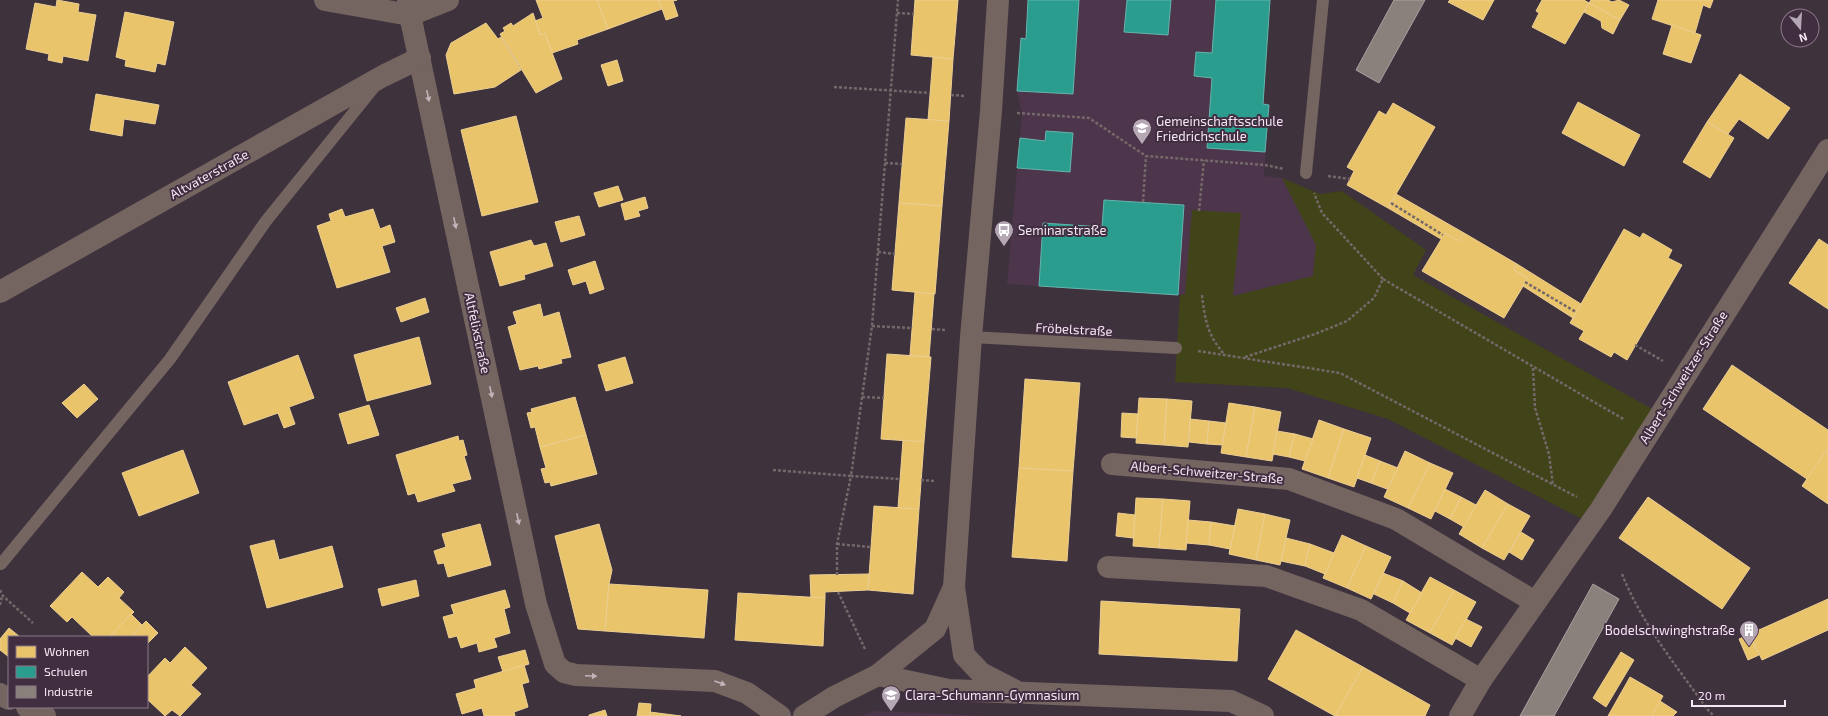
<svg xmlns="http://www.w3.org/2000/svg" width="1828" height="716" viewBox="0 0 1828 716" font-family="'Exo 2',sans-serif">
<style>
.built{fill:#4d354c}
.green{fill:#414318}
.homes{fill:#e9c46a;stroke:#edcf93}
.schools{fill:#2a9d8f;stroke:#67b4ad}
.industry{fill:#8a817c;stroke:#aaa0a0}
.lines{fill:none;stroke-linecap:round;stroke-linejoin:round}
.path{stroke:#746868;stroke-width:2.5;stroke-dasharray:3 2;stroke-linecap:butt}
.service{stroke:#756561;stroke-width:12}
.minor{stroke:#756561;stroke-width:22}
.oneway{fill:#c2b4b9}
.labels{text-anchor:middle;dominant-baseline:central;stroke-width:4;stroke-linejoin:round;paint-order:stroke}
.poi-label{font-size:13px;fill:#f5e8f4;stroke:#422e41;text-anchor:start}
.street-label{font-size:13px;fill:#f5e8f4;stroke:#422e41}
</style>
<rect width="100%" height="100%" fill="#3e323d"/>
<g class="built">
<polygon points="1028,0 1270,0 1263,104 1269,105 1264,176 1282,178 1317,245 1313,276 1233,296 1178,295 1007,284 1022,114 1017,91 1021,38 1026,39"/>
<polygon points="875,711 947,714 986,716 861,716"/>
</g>
<polygon class="green" points="1282,178 1320,194 1342,191 1426,250 1413,275 1652,409 1582,519 1388,419 1287,388 1175,382 1180,295 1185,294 1192,210 1241,213 1233,296 1313,276 1316,245"/>
<g class="homes">
<polygon points="57,0 79,4 78,12 96,15 88,61 63,56 62,63 48,60 49,54 26,49 35,3 56,7"/>
<polygon points="536,0 597,0 608,29 577,40 578,44 552,53 545,34 540,35 535,21 543,18"/>
<polygon points="597,0 659,0 662,9 608,29"/>
<polygon points="659,0 677,0 673,1 678,16 666,20"/>
<polygon points="915,0 958,0 953,59 911,55"/>
<polygon points="1450,0 1494,0 1483,20 1448,2"/>
<polygon points="1542,0 1584,0 1589,3 1565,44 1532,27 1539,13 1536,11"/>
<polygon points="1591,0 1608,0 1612,2 1619,0 1629,5 1620,20 1589,3"/>
<polygon points="1658,0 1713,0 1710,8 1703,5 1695,33 1652,19"/>
<polygon points="1589,3 1620,20 1613,34 1602,28 1601,21 1584,12"/>
<polygon points="125,12 174,22 165,65 157,63 155,72 125,66 126,60 116,57"/>
<polygon points="533,13 540,35 545,34 562,79 536,93 500,34 505,31 503,28 511,23 513,26"/>
<polygon points="486,23 498,39 501,37 521,70 495,87 454,94 446,55 451,43"/>
<polygon points="1672,25 1701,35 1691,63 1663,54"/>
<polygon points="933,57 953,59 949,121 928,120"/>
<polygon points="617,60 623,81 608,86 601,65"/>
<polygon points="1740,74 1790,108 1768,139 1739,119 1728,134 1707,122"/>
<polygon points="96,94 159,105 155,124 124,119 122,136 90,130"/>
<polygon points="1578,102 1640,135 1624,166 1562,133"/>
<polygon points="1393,103 1435,127 1388,208 1347,185 1354,171 1347,167 1379,111 1386,115"/>
<polygon points="516,116 538,202 482,216 461,130"/>
<polygon points="906,118 949,121 942,206 899,203"/>
<polygon points="1707,122 1734,138 1710,178 1683,162"/>
<polygon points="618,186 623,200 599,207 594,193"/>
<polygon points="1396,194 1464,233 1459,241 1445,233 1441,239 1388,208"/>
<polygon points="645,197 648,208 638,211 640,216 625,220 621,204"/>
<polygon points="899,203 942,206 935,294 892,290"/>
<polygon points="342,209 345,217 373,209 380,229 390,225 395,242 382,246 390,272 337,288 317,226 331,221 329,214"/>
<polygon points="579,216 585,235 561,242 555,222"/>
<polygon points="1624,229 1640,238 1643,233 1672,250 1668,258 1682,265 1627,360 1614,352 1611,357 1579,339 1584,331 1570,323"/>
<polygon points="1445,233 1459,241 1464,233 1517,264 1514,270 1528,278 1504,318 1422,271"/>
<polygon points="1819,239 1828,245 1828,309 1789,283"/>
<polygon points="531,240 534,246 546,243 553,266 524,275 525,279 500,286 490,252"/>
<polygon points="595,261 604,289 590,294 586,281 573,285 568,270"/>
<polygon points="1517,264 1581,304 1573,318 1523,286 1528,278 1514,270"/>
<polygon points="915,292 934,294 929,357 910,355"/>
<polygon points="425,298 429,312 401,322 396,308"/>
<polygon points="540,304 543,317 559,312 571,357 561,359 562,363 539,369 538,366 520,370 508,327 517,324 513,312"/>
<polygon points="419,337 431,384 367,401 354,355"/>
<polygon points="887,354 931,357 924,442 881,439"/>
<polygon points="298,355 314,398 289,407 295,424 284,428 278,413 244,425 228,382"/>
<polygon points="625,357 633,383 606,391 598,365"/>
<polygon points="1732,365 1828,430 1828,448 1807,479 1703,409"/>
<polygon points="1025,379 1080,383 1073,471 1019,468"/>
<polygon points="84,384 98,399 77,418 62,403"/>
<polygon points="575,397 586,435 540,447 535,427 531,428 527,413 532,412 531,409"/>
<polygon points="1139,398 1167,399 1164,445 1136,443"/>
<polygon points="1167,399 1192,401 1188,447 1164,445"/>
<polygon points="1229,403 1255,407 1246,457 1221,453"/>
<polygon points="369,405 379,435 348,444 339,414"/>
<polygon points="1255,407 1281,412 1272,461 1246,457"/>
<polygon points="1122,413 1138,414 1136,438 1121,437"/>
<polygon points="1190,419 1209,421 1207,444 1189,442"/>
<polygon points="1319,420 1344,429 1328,478 1302,469"/>
<polygon points="1209,421 1226,423 1222,445 1207,444"/>
<polygon points="1344,429 1371,438 1354,487 1328,478"/>
<polygon points="1277,431 1295,434 1289,457 1273,454"/>
<polygon points="1295,434 1313,439 1305,461 1289,457"/>
<polygon points="586,435 597,474 551,486 550,482 545,483 541,469 546,468 540,447"/>
<polygon points="458,436 459,441 463,440 467,455 464,456 471,479 452,484 455,491 418,502 415,493 408,495 396,455"/>
<polygon points="903,440 924,442 919,509 898,508"/>
<polygon points="1828,448 1828,504 1802,486"/>
<polygon points="183,450 199,493 139,516 122,473"/>
<polygon points="1405,451 1430,463 1408,508 1384,497"/>
<polygon points="1365,455 1380,461 1371,483 1357,478"/>
<polygon points="1380,461 1398,468 1387,489 1371,483"/>
<polygon points="1430,463 1453,473 1431,519 1408,508"/>
<polygon points="1019,468 1073,471 1067,561 1012,557"/>
<polygon points="1445,489 1461,497 1450,519 1435,511"/>
<polygon points="1485,490 1508,504 1482,548 1459,534"/>
<polygon points="1461,497 1476,505 1464,527 1450,519"/>
<polygon points="1648,497 1750,568 1722,609 1619,538"/>
<polygon points="1136,498 1163,499 1159,548 1133,546"/>
<polygon points="1163,499 1190,501 1186,550 1159,548"/>
<polygon points="1508,504 1530,516 1504,560 1482,548"/>
<polygon points="874,506 919,509 913,594 868,590"/>
<polygon points="1238,509 1265,514 1256,560 1229,554"/>
<polygon points="1118,513 1135,515 1133,538 1116,536"/>
<polygon points="1265,514 1290,520 1280,565 1256,560"/>
<polygon points="1188,520 1211,522 1209,545 1186,543"/>
<polygon points="1211,522 1235,526 1230,549 1209,545"/>
<polygon points="480,524 491,565 448,577 444,563 438,564 434,551 446,547 442,534"/>
<polygon points="599,524 612,570 609,584 605,631 578,629 555,536"/>
<polygon points="1521,532 1534,540 1522,560 1509,552"/>
<polygon points="1342,535 1366,546 1347,588 1323,578"/>
<polygon points="1286,538 1310,544 1305,566 1281,561"/>
<polygon points="274,540 279,560 332,546 343,587 267,608 250,546"/>
<polygon points="1310,544 1334,553 1325,574 1305,566"/>
<polygon points="1366,546 1391,557 1371,599 1347,588"/>
<polygon points="82,572 98,587 108,577 124,592 119,598 134,612 109,637 93,637 72,617 67,622 50,606"/>
<polygon points="1383,573 1403,581 1393,603 1374,594"/>
<polygon points="869,574 868,590 825,592 825,598 811,599 810,575"/>
<polygon points="1430,577 1454,590 1430,633 1406,620"/>
<polygon points="416,580 419,596 382,606 378,589"/>
<polygon points="1403,581 1422,593 1410,613 1393,603"/>
<polygon points="609,584 708,590 704,638 605,631"/>
<polygon points="505,590 510,607 504,609 510,633 494,638 497,647 479,652 477,643 461,648 457,636 449,638 443,617 454,614 451,605"/>
<polygon points="1454,590 1476,602 1452,645 1430,633"/>
<polygon points="738,593 825,598 823,646 735,640"/>
<polygon points="1828,599 1828,630 1762,660 1750,634"/>
<polygon points="1101,601 1240,609 1237,661 1099,654"/>
<polygon points="131,614 142,625 131,637 113,637 111,635"/>
<polygon points="1466,619 1482,627 1471,647 1455,638"/>
<polygon points="146,621 158,633 147,644 147,637 131,637"/>
<polygon points="9,628 20,637 9,637 9,657 0,650 0,639"/>
<polygon points="1296,630 1363,667 1335,716 1268,679"/>
<polygon points="1750,634 1759,655 1748,660 1739,639"/>
<polygon points="185,647 207,668 191,685 201,694 180,716 172,710 165,716 147,699 147,677 165,658 170,663"/>
<polygon points="525,650 529,664 503,672 498,657"/>
<polygon points="1621,652 1634,660 1606,707 1593,698"/>
<polygon points="524,665 529,682 522,684 528,707 514,712 515,716 484,716 482,708 462,714 456,694 476,688 474,680"/>
<polygon points="1363,667 1430,705 1425,716 1335,716"/>
<polygon points="1630,677 1663,696 1652,716 1608,716"/>
<polygon points="1660,701 1677,712 1673,716 1652,716"/>
<polygon points="639,703 651,704 650,716 637,716"/>
<polygon points="605,710 607,716 589,716 589,715"/>
<polygon points="650,712 681,716 650,716"/>
</g>
<g class="schools">
<polygon points="1028,0 1079,0 1073,94 1017,91 1021,38 1026,39"/>
<polygon points="1127,0 1171,0 1168,35 1124,32"/>
<polygon points="1216,0 1270,0 1263,104 1269,105 1265,152 1207,148 1212,78 1194,76 1196,52 1212,53"/>
<polygon points="1046,131 1073,133 1070,172 1017,168 1020,138 1045,141"/>
<polygon points="1104,200 1184,205 1178,295 1039,286 1043,223 1102,227"/>
</g>
<g class="industry">
<polygon points="1394,0 1425,0 1379,83 1356,70"/>
<polygon points="1593,584 1619,599 1554,716 1520,716"/>
</g>
<g class="lines">
<g class="path">
<polyline points="897,13 914,14"/>
<polyline points="834,87 930,93"/>
<polyline points="951,95 965,96"/>
<polyline points="1017,113 1089,118 1146,156 1265,165 1284,169"/>
<polyline points="885,163 902,164"/>
<polyline points="1328,176 1350,179"/>
<polyline points="1143,202 1146,156"/>
<polyline points="1391,203 1443,235"/>
<polyline points="1199,211 1204,160"/>
<polyline points="878,252 895,254"/>
<polyline points="1383,279 1625,420"/>
<polyline points="1525,282 1576,312"/>
<path d="M1202,295C1205,320 1207,334 1224,354"/>
<polyline points="872,326 912,328"/>
<polyline points="932,329 945,330"/>
<polyline points="1635,345 1663,361"/>
<polyline points="1198,351 1340,373 1577,497"/>
<polyline points="1245,357 1315,334 1347,321 1374,298 1383,279 1322,213 1314,193"/>
<polyline points="1533,368 1535,408 1549,454 1553,485"/>
<polyline points="862,397 884,398"/>
<polyline points="773,470 851,476 872,326 898,0"/>
<polyline points="921,480 934,481"/>
<polyline points="837,544 871,547"/>
<path d="M1622,574C1642,624 1677,667 1708,710L1714,716"/>
<polyline points="837,575 837,544 851,476 900,479"/>
<polyline points="0,590 3,596 33,623"/>
<polyline points="838,592 865,649"/>
<polyline points="0,605 2,596"/>
</g>
<g class="service">
<polyline points="1306,173 1323,0"/>
<polyline points="971,337 1176,348"/>
<polyline points="1,564 170,359 266,221 375,86"/>
</g>
<g class="minor">
<polyline points="325,0 410,15 448,0"/>
<polyline points="408,0 410,15 536,604 555,664 564,672 576,675 715,681 747,693 780,716"/>
<polyline points="0,292 383,76 420,58"/>
<polyline points="1112,464 1289,479 1396,519 1535,602"/>
<polyline points="1108,567 1266,576 1361,610 1481,680"/>
<polyline points="954,587 964,655 981,673 1014,690"/>
<polyline points="878,675 949,690 1231,701 1263,716"/>
<polyline points="0,694 9,699"/>
<polyline points="27,707 45,716"/>
<polyline points="804,716 834,697 878,675 935,629 954,587 971,337 991,111 998,0"/>
<polyline points="1460,716 1481,680 1601,509 1828,150"/>
</g>
</g>
<defs><path id="oneway-solid" d="M-6-.8H1V-3.2L6.5 0L1 3.2V.8H-6Z"/></defs>
<g class="oneway">
<use href="#oneway-solid" transform="translate(428 96) rotate(78)"/>
<use href="#oneway-solid" transform="translate(455 223) rotate(78)"/>
<use href="#oneway-solid" transform="translate(491 392) rotate(78)"/>
<use href="#oneway-solid" transform="translate(518 519) rotate(78)"/>
<use href="#oneway-solid" transform="translate(591 676) rotate(2)"/>
<use href="#oneway-solid" transform="translate(720 683) rotate(20)"/>
</g>
<defs>
<symbol id="school-pin" viewBox="-11 -11 22 30"><path d="M0 17L-7.5 6A9.5 9.5 0 1 1 7.5 6Z" fill="#b5a8b4" stroke="#422e41"/><path d="M0-5L7-2L0 1L-7-2ZM-4 1L0 2.5L4 1V4Q0 6-4 4Z" fill="#fff"/></symbol>
<symbol id="bus-pin" viewBox="-11 -11 22 30"><path d="M0 17L-7.5 6A9.5 9.5 0 1 1 7.5 6Z" fill="#b5a8b4" stroke="#422e41"/><path d="M-5-6H5V4H4V6H2V4H-2V6H-4V4H-5ZM-3.5-4V0h7V-4ZM-3.5 1.2v1.5H-2V1.2ZM2 1.2v1.5H3.5V1.2Z" fill="#fff"/></symbol>
<symbol id="building-pin" viewBox="-11 -11 22 30"><path d="M0 17L-7.5 6A9.5 9.5 0 1 1 7.5 6Z" fill="#b5a8b4" stroke="#422e41"/><path d="M-4-6H4V6H1V3H-1V6H-4ZM-2.5-4.3h1.7v1.8h-1.7ZM.8-4.3h1.7v1.8H.8ZM-2.5-1h1.7V.8h-1.7ZM.8-1h1.7V.8H.8Z" fill="#fff"/></symbol>
</defs>
<g fill-rule="evenodd">
<use href="#school-pin" x="1131" y="117" width="22" height="30"/>
<use href="#bus-pin" x="993" y="219" width="22" height="30"/>
<use href="#building-pin" x="1738" y="619" width="22" height="30"/>
<use href="#school-pin" x="880" y="684" width="22" height="30"/>
</g>
<g class="labels">
<g class="poi-label">
<text x="1156" y="121">Gemeinschaftsschule<tspan x="1156" dy="15">Friedrichschule</tspan></text>
<text x="1018" y="230">Seminarstraße</text>
<text x="1735" y="630" text-anchor="end">Bodelschwinghstraße</text>
<text x="905" y="695">Clara-Schumann-Gymnasium</text>
</g>
<g class="street-label">
<text transform="translate(209 174) rotate(-29)">Altvaterstraße</text>
<text transform="translate(1074 329) rotate(3)">Fröbelstraße</text>
<text transform="translate(478 333) rotate(78)">Altfelixstraße</text>
<text transform="translate(1683 377) rotate(-58)">Albert-Schweitzer-Straße</text>
<text transform="translate(1207 472) rotate(5)">Albert-Schweitzer-Straße</text>
</g>
</g>
<rect x="8" y="636" width="140" height="72" fill="#422e41" stroke="#8a7889"/>
<rect x="16" y="646" width="20" height="12" fill="#e9c46a" stroke="#8a7889"/>
<text x="44" y="656" font-size="12" fill="#f5e8f4">Wohnen</text>
<rect x="16" y="666" width="20" height="12" fill="#2a9d8f" stroke="#8a7889"/>
<text x="44" y="676" font-size="12" fill="#f5e8f4">Schulen</text>
<rect x="16" y="686" width="20" height="12" fill="#8a817c" stroke="#8a7889"/>
<text x="44" y="696" font-size="12" fill="#f5e8f4">Industrie</text>
<g transform="translate(1800 28) rotate(162)"><circle r="19" fill="#422e41" stroke="#8a7889"/>
<path d="M0-3L7 15L0 10L-7 15Z" fill="#b5a8b4"/>
<text y="-6" font-size="11" font-weight="bold" text-anchor="middle" fill="#f5e8f4">N</text>
</g>
<path d="M1692 700v6h93v-6" fill="none" stroke="#f5e8f4" stroke-width="2"/>
<text x="1698" y="700" font-size="12" fill="#f5e8f4" stroke="#422e41" stroke-width="3" paint-order="stroke">20 m</text>
</svg>
